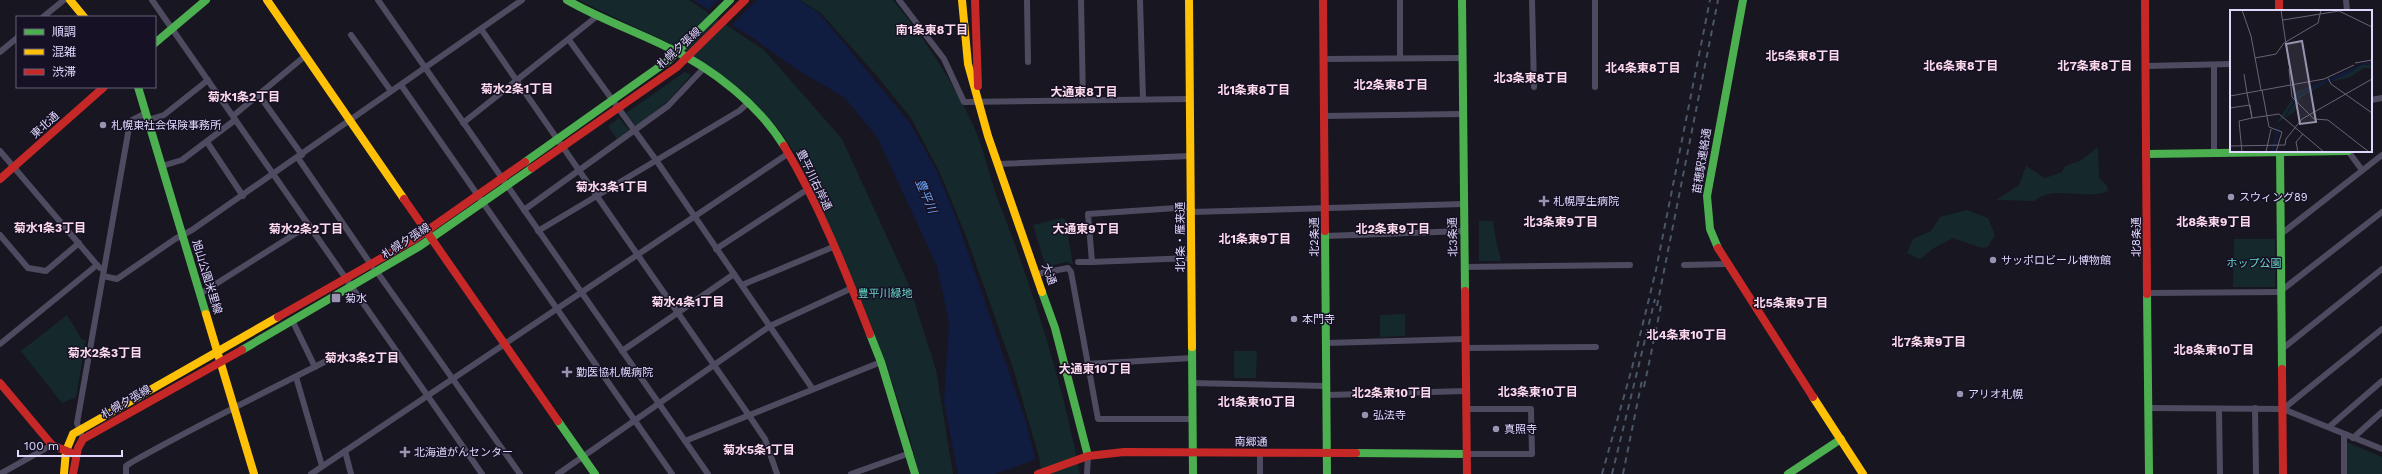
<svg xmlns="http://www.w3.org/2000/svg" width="2382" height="474" viewBox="0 0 2382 474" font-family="'Work Sans','Noto Sans JP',sans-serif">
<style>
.green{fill:#15292c}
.water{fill:#111c41}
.pier{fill:#181620}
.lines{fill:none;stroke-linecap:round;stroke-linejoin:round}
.street{stroke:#4e4b60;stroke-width:6}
.fast{stroke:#4caf50;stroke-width:8}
.slow{stroke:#ffc107;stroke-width:8}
.jam{stroke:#c62828;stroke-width:8}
.rail{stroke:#485768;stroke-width:2;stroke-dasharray:6 5;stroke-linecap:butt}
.poi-dot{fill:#9a93af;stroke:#161125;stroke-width:1.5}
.labels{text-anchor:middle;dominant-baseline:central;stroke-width:3;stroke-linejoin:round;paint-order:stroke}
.street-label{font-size:11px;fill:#e0d7fc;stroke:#161125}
.poi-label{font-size:11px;fill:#e0d7fc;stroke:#161125;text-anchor:start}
.park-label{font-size:11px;fill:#67d8c9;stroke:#161125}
.neighbourhood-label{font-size:12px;font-weight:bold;fill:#fcd9eb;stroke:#161125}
.water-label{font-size:12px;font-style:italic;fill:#6ca5f5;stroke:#161125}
.inset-road{fill:none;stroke:#686378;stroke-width:1}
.view{fill:#9a93af;fill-opacity:0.15;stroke:#9a93af;stroke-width:2}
.inset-edge{fill:none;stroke:#e0d7fc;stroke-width:2}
</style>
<rect width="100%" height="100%" fill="#181620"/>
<g class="green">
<polygon points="578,0 689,0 764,50 842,139 909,285 936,370 953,474 919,474 908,431 885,361 859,295 799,160 779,129 736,88 700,61 667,42"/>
<path d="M800,0H893C925,39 953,81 974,127C985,152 990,180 1000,205C1034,293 1062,381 1080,474H1042L1039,457L1013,368L966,236L940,173L911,118L877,76L821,13Z"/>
<polygon points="685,72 691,75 667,102 636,126 626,113"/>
<polygon points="619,118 629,130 617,139 608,126"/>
<path d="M2098,147L2099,178L2107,186L2108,191C2085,201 2055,184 2034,201L1996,200L2019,185L2026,166L2045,178L2062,172L2065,166L2080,161Z"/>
<polygon points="1967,210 1988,218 1995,235 1988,247 1982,248 1953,238 1934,248 1920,259 1907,253 1913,239 1931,231 1940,217"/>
<polygon points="1062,218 1065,219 1073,265 1067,262 1046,267 1033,225"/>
<polygon points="1479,221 1493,221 1496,240 1501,261 1479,261"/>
<polygon points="2234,239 2275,239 2275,287 2233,287"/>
<polygon points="1405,314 1405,336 1380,337 1380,315"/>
<polygon points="67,315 82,340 86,340 76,397 62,403 21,351"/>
<polygon points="1234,351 1257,351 1256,378 1234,378"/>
<polygon points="2346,442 2382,457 2382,474 2347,474"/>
</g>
<polygon class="water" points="693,0 799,0 820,14 910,123 937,171 958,223 1026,422 1039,474 958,474 944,402 949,323 937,266 877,137 845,98 796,69 753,38"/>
<g class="pier">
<polygon points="718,0 757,0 730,27 706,12"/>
<polygon points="1037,459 1041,474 995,474"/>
</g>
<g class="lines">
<g class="street">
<polyline points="152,0 482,474"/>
<polyline points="378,0 708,474"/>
<polyline points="899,0 944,59 964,102 1190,99"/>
<polyline points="1027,0 1028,62"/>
<polyline points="1081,0 1083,100"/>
<polyline points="1140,0 1143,99"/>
<polyline points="1532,0 1534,87"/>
<polyline points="1595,0 1595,87"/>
<polyline points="2346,0 2347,11"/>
<polyline points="43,17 64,0"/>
<polyline points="481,29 748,414 765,439 777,474"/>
<polyline points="351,35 391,91"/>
<polyline points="569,40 656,160 812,388"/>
<polyline points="0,52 17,38"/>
<polyline points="1400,58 1400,0"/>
<polyline points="1324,59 1462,58"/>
<polyline points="2214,65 2214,153"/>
<polyline points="2146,66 2231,64"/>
<polyline points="401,85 672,474"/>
<polyline points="259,95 302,155"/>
<polyline points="2371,100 2382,98"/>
<polyline points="233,116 305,56"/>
<polyline points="1324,116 1462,114"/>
<polyline points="148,120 164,115 208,80"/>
<polyline points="463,123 596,17"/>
<polyline points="207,142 243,196"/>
<polyline points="0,151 97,265"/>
<polyline points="2348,151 2362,170"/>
<polyline points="298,158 372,266"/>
<polyline points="998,164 1190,156"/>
<polyline points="162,166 182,160 235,120"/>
<polyline points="1191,207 1088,214 1092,262 1191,258"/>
<polyline points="524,210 668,106 703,69"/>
<polyline points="1191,212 1464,204"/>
<polyline points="538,231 739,111 748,103"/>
<polyline points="2281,234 2382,155"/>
<polyline points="0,235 28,268 46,271 79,243"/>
<polyline points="1325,236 1464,231"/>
<polyline points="716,249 808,189"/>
<polyline points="1078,262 1092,262"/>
<polyline points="1684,265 1727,264"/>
<polyline points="1464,267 1630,265"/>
<polyline points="377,272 520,474"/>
<polyline points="1037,274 1068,268 1071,272 1098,419 1193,419"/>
<polyline points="103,276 117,279 175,239 192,230 522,0"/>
<polyline points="742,285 833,247"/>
<polyline points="2282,290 2382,212"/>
<polyline points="2147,293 2282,292"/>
<polyline points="200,294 309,225"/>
<polyline points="292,320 315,367"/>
<polyline points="1326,343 1465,339"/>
<polyline points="0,344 97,265 100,268"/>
<polyline points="1465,348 1596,347"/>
<polyline points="2282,349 2382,269"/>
<polyline points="622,351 734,274"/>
<polyline points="1087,364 1192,358"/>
<polyline points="296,377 322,466"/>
<polyline points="1192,383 1327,386"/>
<polyline points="1327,395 1466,391"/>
<polyline points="2149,408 2283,409 2382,449"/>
<polyline points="2255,408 2256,474"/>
<polyline points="1466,409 1531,409 1532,454 1466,454"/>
<polyline points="2219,409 2220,474"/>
<polyline points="2283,409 2382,329"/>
<polyline points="2329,427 2382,381"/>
<polyline points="81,434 77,423 130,122 132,120 146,113"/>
<polyline points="2353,438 2382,412"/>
<polyline points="685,441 881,362"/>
<polyline points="345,451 351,474"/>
<polyline points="1260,453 1260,474"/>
<polyline points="0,474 52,445"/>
<path d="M126,474V466L132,462C199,424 268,391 336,356"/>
<polyline points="311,474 789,153"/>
<polyline points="558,474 770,326 852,288"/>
<polyline points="851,474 910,453"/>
<polyline points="1087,474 1088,456"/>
<polyline points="2344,474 2344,434"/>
</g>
<g class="fast">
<path d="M567,0C600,19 635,31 669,48C712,68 759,105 784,146"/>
<polyline points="1462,0 1465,291"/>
<polyline points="155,43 206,0"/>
<polyline points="138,87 206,314"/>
<polyline points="2280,151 2282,369"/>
<polyline points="2146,154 2348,151"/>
<polyline points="525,162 669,60 730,0"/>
<polyline points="1325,231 1327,474"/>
<polyline points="1718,248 1710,229 1707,196 1743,0"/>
<polyline points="1042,292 1055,328 1088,456"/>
<polyline points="2147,294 2149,474"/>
<polyline points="870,334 881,362 915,474"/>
<polyline points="1192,347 1193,474"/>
<polyline points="242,350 420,246 532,168"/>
<polyline points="558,421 595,474"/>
<polyline points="1356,453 1466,454"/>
<polyline points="1788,474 1841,439"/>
</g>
<g class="slow">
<polyline points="70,0 84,17"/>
<polyline points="267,0 404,199"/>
<polyline points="962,0 968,64 988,136 1042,292"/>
<polyline points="1189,0 1192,347"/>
<polyline points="206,314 254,474"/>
<polyline points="1813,397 1863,474"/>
<polyline points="64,474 66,451 73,434 278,317"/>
</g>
<g class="jam">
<polyline points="975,0 978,86"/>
<polyline points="1323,0 1325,231"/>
<polyline points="2145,0 2147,294"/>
<polyline points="2279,0 2279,11"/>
<path d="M784,146C819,204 845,270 870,334"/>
<polyline points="532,168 677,67 745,0"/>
<polyline points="0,179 104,87"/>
<polyline points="404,199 558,421"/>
<polyline points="1718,248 1813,397"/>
<polyline points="1465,291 1467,474"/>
<polyline points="278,317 415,239 525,162"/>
<polyline points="2282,369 2283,474"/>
<polyline points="0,383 52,445 76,455"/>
<polyline points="73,474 78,448 83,439 242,350"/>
<polyline points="1038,474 1088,456 1124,452 1356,453"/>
</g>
<g class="rail">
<polyline points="1657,306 1718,0"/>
<polyline points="1644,387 1662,301"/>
<polyline points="1602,474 1632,368 1656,270 1710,0"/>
<polyline points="1612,474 1655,299"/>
<polyline points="1623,474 1642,380"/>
</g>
</g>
<g class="poi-dot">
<circle cx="103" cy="125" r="4"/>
<circle cx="2231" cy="197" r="4"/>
<path d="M1542 195h4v4h4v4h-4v4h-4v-4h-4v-4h4z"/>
<circle cx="1993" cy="260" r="4"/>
<rect x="331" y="293" width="10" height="10" rx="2"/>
<circle cx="1294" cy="319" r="4"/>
<path d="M565 366h4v4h4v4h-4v4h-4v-4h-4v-4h4z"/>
<circle cx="1960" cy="394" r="4"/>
<circle cx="1365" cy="415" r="4"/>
<circle cx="1496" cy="429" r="4"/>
<path d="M403 446h4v4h4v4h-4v4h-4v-4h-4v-4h4z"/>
</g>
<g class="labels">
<g class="street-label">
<text transform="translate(679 48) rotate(-42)">札幌夕張線</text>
<text transform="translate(45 125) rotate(-42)">東北通</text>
<text transform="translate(1702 161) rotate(-81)">苗穂駅連絡通</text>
<text transform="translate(814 180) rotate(64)">豊平川右岸通</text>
<text transform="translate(1180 237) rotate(-90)">北1条・雁来通</text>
<text transform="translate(1314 237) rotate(-90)">北2条通</text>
<text transform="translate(1453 237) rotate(-91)">北3条通</text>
<text transform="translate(2136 237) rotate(-90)">北8条通</text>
<text transform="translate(406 241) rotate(-33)">札幌夕張線</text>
<text transform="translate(1049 274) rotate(71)">大通</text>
<text transform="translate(207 277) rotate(73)">旭山公園米里線</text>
<text transform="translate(126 402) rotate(-30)">札幌夕張線</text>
<text transform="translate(1251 442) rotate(1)">南郷通</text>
</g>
<g class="poi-label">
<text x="111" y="125">札幌東社会保険事務所</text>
<text x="2239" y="197">スウィング89</text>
<text x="1553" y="201">札幌厚生病院</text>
<text x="2001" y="260">サッポロビール博物館</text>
<text x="345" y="298">菊水</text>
<text x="1302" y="319">本門寺</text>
<text x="576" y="372">勤医協札幌病院</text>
<text x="1968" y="394">アリオ札幌</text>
<text x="1373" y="415">弘法寺</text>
<text x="1504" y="429">真照寺</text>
<text x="414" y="452">北海道がんセンター</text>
</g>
<g class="park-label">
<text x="2254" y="263">ホップ公園</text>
<text x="885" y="293">豊平川緑地</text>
</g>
<g class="neighbourhood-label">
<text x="932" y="30">南1条東8丁目</text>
<text x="1803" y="56">北5条東8丁目</text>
<text x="1961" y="66">北6条東8丁目</text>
<text x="2095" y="66">北7条東8丁目</text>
<text x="1643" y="68">北4条東8丁目</text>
<text x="1531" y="78">北3条東8丁目</text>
<text x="1391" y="85">北2条東8丁目</text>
<text x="517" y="89">菊水2条1丁目</text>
<text x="1254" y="90">北1条東8丁目</text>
<text x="1084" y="92">大通東8丁目</text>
<text x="244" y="97">菊水1条2丁目</text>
<text x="612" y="187">菊水3条1丁目</text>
<text x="1561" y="222">北3条東9丁目</text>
<text x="2214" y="222">北8条東9丁目</text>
<text x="50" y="228">菊水1条3丁目</text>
<text x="306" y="229">菊水2条2丁目</text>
<text x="1086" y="229">大通東9丁目</text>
<text x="1393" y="229">北2条東9丁目</text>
<text x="1255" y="239">北1条東9丁目</text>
<text x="688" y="302">菊水4条1丁目</text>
<text x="1791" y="303">北5条東9丁目</text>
<text x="1687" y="335">北4条東10丁目</text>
<text x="1929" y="342">北7条東9丁目</text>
<text x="2214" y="350">北8条東10丁目</text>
<text x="105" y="353">菊水2条3丁目</text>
<text x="362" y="358">菊水3条2丁目</text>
<text x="1095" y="369">大通東10丁目</text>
<text x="1538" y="392">北3条東10丁目</text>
<text x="1392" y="393">北2条東10丁目</text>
<text x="1257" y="402">北1条東10丁目</text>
<text x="759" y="450">菊水5条1丁目</text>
</g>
<g class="water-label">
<text transform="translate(926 196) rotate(67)">豊平川</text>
</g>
</g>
<g transform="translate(2230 10)">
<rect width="142" height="142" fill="#181620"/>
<path d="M132,55H142V58H134L120,67L101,72ZM98,69L69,83L53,109L49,112L48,111L67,82ZM99,71L71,87L64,102L55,108L70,85Z" fill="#15292c"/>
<path d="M137,52L142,54L132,55L120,63L70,84L51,114L43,142H41L46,122L69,83Z" fill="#111c41"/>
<path class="inset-road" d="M12,0L21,26L31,80M51,0L59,55M53,10L109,1L142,17M25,48L46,44L54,33L88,13L91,0M125,53L142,50M59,59L62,87L84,109L98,110L139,142M14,64L17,83M98,68L101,74L142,103M32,80L39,117L52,122L46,142M17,83L22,108L49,104L94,142M0,86L94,69L124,55M0,98L20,95L22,108L9,111L12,142M0,136L55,135L56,129L72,109L142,69M36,142L41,119M68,142L66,132L73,124"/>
<path class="view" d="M72,31L86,112L70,114L56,34Z"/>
<rect width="142" height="142" class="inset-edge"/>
</g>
<rect x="16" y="16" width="140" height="72" fill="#161125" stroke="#67607b"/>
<rect x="24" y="29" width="20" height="6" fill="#4caf50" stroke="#67607b"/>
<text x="52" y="36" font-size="12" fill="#e0d7fc">順調</text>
<rect x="24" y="49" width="20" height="6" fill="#ffc107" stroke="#67607b"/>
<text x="52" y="56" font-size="12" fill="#e0d7fc">混雑</text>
<rect x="24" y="69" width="20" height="6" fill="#c62828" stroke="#67607b"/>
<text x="52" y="76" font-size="12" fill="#e0d7fc">渋滞</text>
<path d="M18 450v6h104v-6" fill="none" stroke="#e0d7fc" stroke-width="2"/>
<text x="24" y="450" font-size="12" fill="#e0d7fc" stroke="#161125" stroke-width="3" paint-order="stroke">100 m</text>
</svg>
